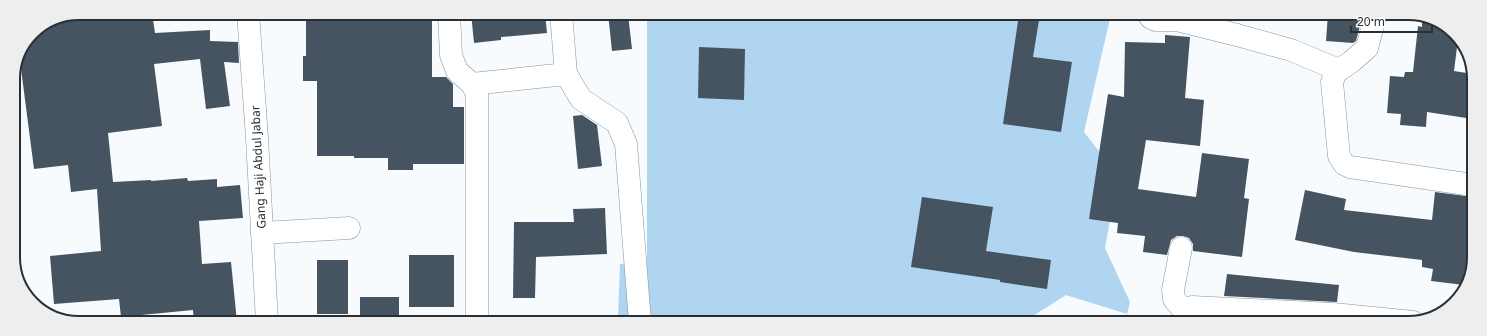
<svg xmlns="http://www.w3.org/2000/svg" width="1487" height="336" viewBox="0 0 1487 336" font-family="'Noto Sans',sans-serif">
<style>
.green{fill:#b0d5f1}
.building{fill:#455460}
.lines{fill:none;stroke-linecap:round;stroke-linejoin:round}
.minor-casing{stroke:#8494a2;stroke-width:23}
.minor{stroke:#fff;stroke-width:22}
.labels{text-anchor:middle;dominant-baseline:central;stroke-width:4;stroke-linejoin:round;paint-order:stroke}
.street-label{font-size:12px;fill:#293035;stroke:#fff}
.rim{fill:none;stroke:#293035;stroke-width:2}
</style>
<rect width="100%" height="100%" fill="#f7fbfe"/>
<polygon class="green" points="647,14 1111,14 1084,132 1118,176 1105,248 1130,302 1127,314 1066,295 1022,323 656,322 618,316 620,264 647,260"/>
<g class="building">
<polygon points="79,13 152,13 155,33 210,30 210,41 238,42 239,63 224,62 230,106 206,109 200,59 154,64 162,126 108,133 113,182 151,180 151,181 187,178 188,181 217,179 217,187 240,185 243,218 199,221 202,264 231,262 237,322 194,322 193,310 121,317 119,299 54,304 50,256 101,251 97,189 71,192 68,165 34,169 20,61 33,32"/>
<polygon points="367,13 432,13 432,77 446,77 453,84 453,107 464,107 464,164 413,164 413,170 388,170 388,158 354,158 354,156 317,156 317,81 303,81 303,56 306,56 306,21 367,21"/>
<polygon points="471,13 545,13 547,33 501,37 501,40 474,43"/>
<polygon points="608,13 628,14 632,49 612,51"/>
<polygon points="1019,14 1040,14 1033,57 1072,62 1061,132 1003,124"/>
<polygon points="1328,14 1363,14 1356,41 1353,43 1326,41"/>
<polygon points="1422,15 1454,32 1458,39 1454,71 1473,74 1473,119 1427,112 1426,127 1400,125 1401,114 1387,113 1390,76 1404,77 1405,72 1413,72 1418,26 1422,27"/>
<polygon points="1165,35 1190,37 1185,98 1204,100 1200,146 1146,140 1138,189 1196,197 1202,153 1249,159 1244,198 1249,199 1242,257 1193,251 1193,244 1189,238 1183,236 1177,236 1171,240 1167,255 1143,252 1145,236 1117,233 1118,223 1089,219 1108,94 1124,97 1125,42 1165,43"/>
<polygon points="699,47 745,49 744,100 698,98"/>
<polygon points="582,115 597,125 602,166 578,169 573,116"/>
<polygon points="1305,190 1346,199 1344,210 1432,220 1435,192 1473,197 1473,233 1471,233 1466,282 1464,285 1431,281 1433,269 1422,267 1422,260 1354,252 1295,240"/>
<polygon points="922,197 993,207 986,251 1051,260 1047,289 1000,282 1000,280 911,267"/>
<polygon points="605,208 607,254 536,257 535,298 513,298 514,222 574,222 573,209"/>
<rect x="409" y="255" width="45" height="52"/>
<rect x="317" y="260" width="31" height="54"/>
<polygon points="1227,274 1339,285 1337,302 1224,296"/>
<rect x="360" y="297" width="39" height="25"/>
</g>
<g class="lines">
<defs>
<g id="minor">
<polyline points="248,13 257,138 267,322"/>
<polyline points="449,13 451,55 457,71 472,84 477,94 477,322"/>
<polyline points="1148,14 1151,18 1155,20 1177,20 1237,35 1291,50 1339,70"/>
<polyline points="1376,14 1367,48 1351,62 1336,72 1332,82 1339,156 1344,164 1350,167 1473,185"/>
<polyline points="566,74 581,99 617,123 626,144 640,322"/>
<polyline points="472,84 566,74 561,13"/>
<polyline points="262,233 349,228"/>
<polyline points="1181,248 1173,290 1174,299 1186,313"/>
<polyline points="1186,323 1186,313 1188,309 1192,307 1333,314 1413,322"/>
</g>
</defs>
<use href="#minor" class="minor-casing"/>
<use href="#minor" class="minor"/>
</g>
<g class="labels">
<g class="street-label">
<text transform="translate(258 167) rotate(-93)">Gang Haji Abdul Jabar</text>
</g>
</g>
<path d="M0 0H1487V336H0ZM79 20H1408A59 59 0 0 1 1467 79V257A59 59 0 0 1 1408 316H79A59 59 0 0 1 20 257V79A59 59 0 0 1 79 20Z" fill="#eeeeef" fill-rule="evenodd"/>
<path class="rim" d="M79 20H1408A59 59 0 0 1 1467 79V257A59 59 0 0 1 1408 316H79A59 59 0 0 1 20 257V79A59 59 0 0 1 79 20Z"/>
<path d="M1351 26v6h81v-6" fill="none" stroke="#293035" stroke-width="2"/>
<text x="1357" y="26" font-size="12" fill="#293035" stroke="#ffffff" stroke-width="3" paint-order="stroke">20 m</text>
</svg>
